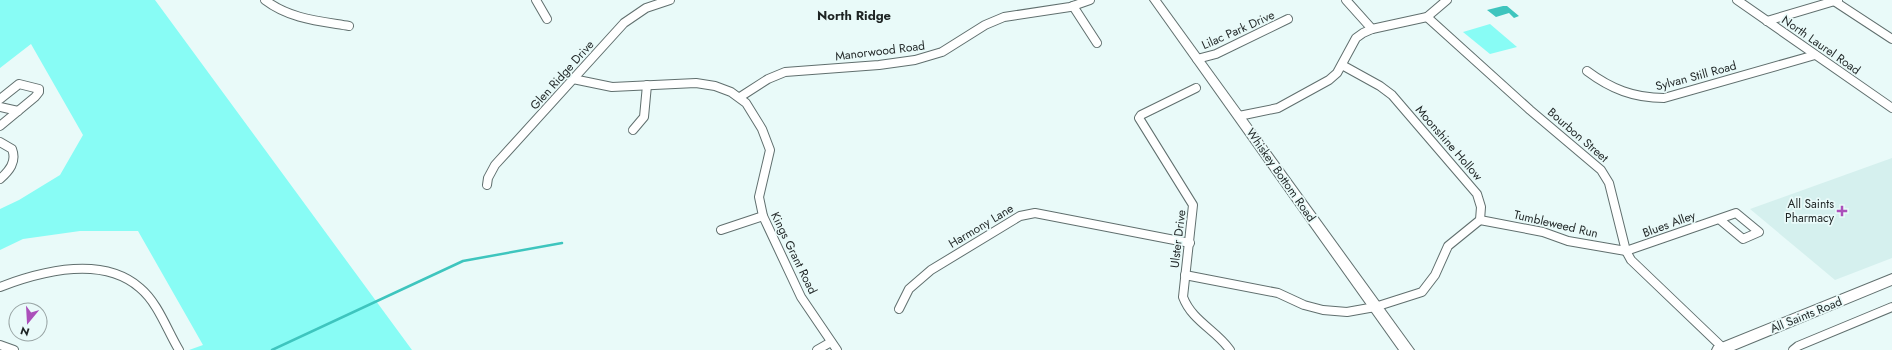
<svg xmlns="http://www.w3.org/2000/svg" width="1892" height="350" viewBox="0 0 1892 350" font-family="Jost,sans-serif">
<style>
.built{fill:#d5f0ee}
.green{fill:#88fcf5}
.water{fill:#3ec5be}
.lines{fill:none;stroke-linecap:round;stroke-linejoin:round}
.stream{stroke:#3ec5be;stroke-width:2.5}
.street-casing{stroke:#606f6e;stroke-width:10}
.secondary-casing{stroke:#606f6e;stroke-width:2}
.street{stroke:#fff;stroke-width:8}
.secondary{fill:#fff;fill-rule:evenodd}
.poi-dot{fill:#ab4fba;stroke:#e9faf9;stroke-width:1.5}
.labels{text-anchor:middle;dominant-baseline:central;stroke-width:3.5;stroke-linejoin:round;paint-order:stroke}
.street-label{font-size:12px;fill:#1e2424;stroke:#e9faf9}
.poi-label{font-size:12px;fill:#1e2424;stroke:#e9faf9;text-anchor:end}
.neighbourhood-label{font-size:13px;font-weight:bold;fill:#1e2424;stroke:#e9faf9}
</style>
<rect width="100%" height="100%" fill="#e9faf9"/>
<polygon class="built" points="1892,158 1892,258 1835,280 1750,209"/>
<g class="green">
<polygon points="0,0 155,0 412,350 189,350 203,345 138,231 80,231 23,239 0,250 0,209 19,200 60,175 83,135 31,44 0,68"/>
<polygon points="1490,24 1517,47 1490,54 1463,32"/>
</g>
<polygon class="water" points="1503,6 1507,6 1519,16 1514,18 1509,13 1496,17 1487,10"/>
<g class="lines">
<polyline class="stream" points="272,350 463,261 562,243"/>
<defs>
<g id="street">
<path d="M265,0C290,19 319,21 349,26"/>
<polyline points="536,0 547,19"/>
<polyline points="1346,0 1372,29"/>
<polyline points="1737,0 1892,108"/>
<polyline points="1834,1 1892,39"/>
<polyline points="1073,6 1097,43"/>
<polyline points="1427,17 1530,110 1601,170 1609,183 1626,251 1631,260 1723,348"/>
<polyline points="1767,21 1838,0"/>
<polyline points="1197,59 1216,54 1288,19"/>
<path d="M1587,71C1611,89 1634,98 1664,98L1815,55"/>
<polyline points="573,79 612,87 696,83 715,86 731,92 746,103 762,129 770,150 759,197 763,216 801,297 837,350"/>
<path d="M1196,88L1141,115L1139,118L1193,205L1183,297C1192,321 1216,330 1230,350"/>
<polyline points="740,97 768,79 785,72 879,65 915,60 942,52 985,25 1004,17 1070,7 1090,0"/>
<polyline points="0,99 19,84 39,89 39,92 35,97 0,126"/>
<polyline points="0,107 18,111"/>
<polyline points="1239,116 1278,108 1329,80 1337,73 1356,38 1363,33 1372,29 1427,17 1447,0"/>
<polyline points="633,130 644,117 647,85"/>
<path d="M0,142L12,149C17,162 9,171 0,179"/>
<polyline points="487,185 488,178 495,165 624,23 646,8 670,0"/>
<polyline points="1480,220 1543,232 1568,241 1626,251 1736,213 1759,232 1743,239 1719,219"/>
<polyline points="721,230 763,216"/>
<polyline points="1185,275 1278,293 1304,305 1323,310 1347,312 1375,307 1422,292 1435,275 1448,246 1480,220 1481,207 1477,194 1392,95 1380,86 1342,65"/>
<path d="M0,287C42,271 102,255 140,288C158,303 167,330 179,350"/>
<polyline points="899,309 909,289 931,270 1020,216 1035,213 1190,243"/>
<polyline points="0,345 14,350"/>
<polyline points="817,350 831,342"/>
<polyline points="1793,350 1798,346 1892,307"/>
</g>
<g id="secondary">
<polygon points="1150,0 1160,0 1414,350 1399,350"/>
<polygon points="1892,274 1892,285 1734,350 1712,350 1714,346"/>
</g>
</defs>
<use href="#street" class="street-casing"/>
<use href="#secondary" class="secondary-casing"/>
<use href="#street" class="street"/>
<use href="#secondary" class="secondary"/>
</g>
<path class="poi-dot" d="M1840 205h4v4h4v4h-4v4h-4v-4h-4v-4h4z"/>
<g class="labels">
<g class="street-label">
<text transform="translate(1238 30) rotate(-24)">Lilac Park Drive</text>
<text transform="translate(1821 45) rotate(35)">North Laurel Road</text>
<text transform="translate(880 51) rotate(-7)">Manorwood Road</text>
<text transform="translate(562 75) rotate(-48)">Glen Ridge Drive</text>
<text transform="translate(1696 76) rotate(-15)">Sylvan Still Road</text>
<text transform="translate(1578 135) rotate(41)">Bourbon Street</text>
<text transform="translate(1449 143) rotate(49)">Moonshine Hollow</text>
<text transform="translate(1281 175) rotate(55)">Whiskey Bottom Road</text>
<text transform="translate(1556 224) rotate(13)">Tumbleweed Run</text>
<text transform="translate(1669 224) rotate(-20)">Blues Alley</text>
<text transform="translate(981 226) rotate(-31)">Harmony Lane</text>
<text transform="translate(1178 239) rotate(-83)">Ulster Drive</text>
<text transform="translate(794 253) rotate(64)">Kings Grant Road</text>
<text transform="translate(1806 315) rotate(-22)">All Saints Road</text>
</g>
<g class="poi-label">
<text x="1834" y="204">All Saints<tspan x="1834" dy="14">Pharmacy</tspan></text>
</g>
<g class="neighbourhood-label">
<text x="854" y="15">North Ridge</text>
</g>
</g>
<g transform="translate(28 322) rotate(198)"><circle r="19" fill="#e9faf9" stroke="#98a4a4"/>
<path d="M0-3L7 15L0 10L-7 15Z" fill="#ab4fba"/>
<text y="-6" font-size="11" font-weight="bold" text-anchor="middle" fill="#1e2424">N</text>
</g>
</svg>
